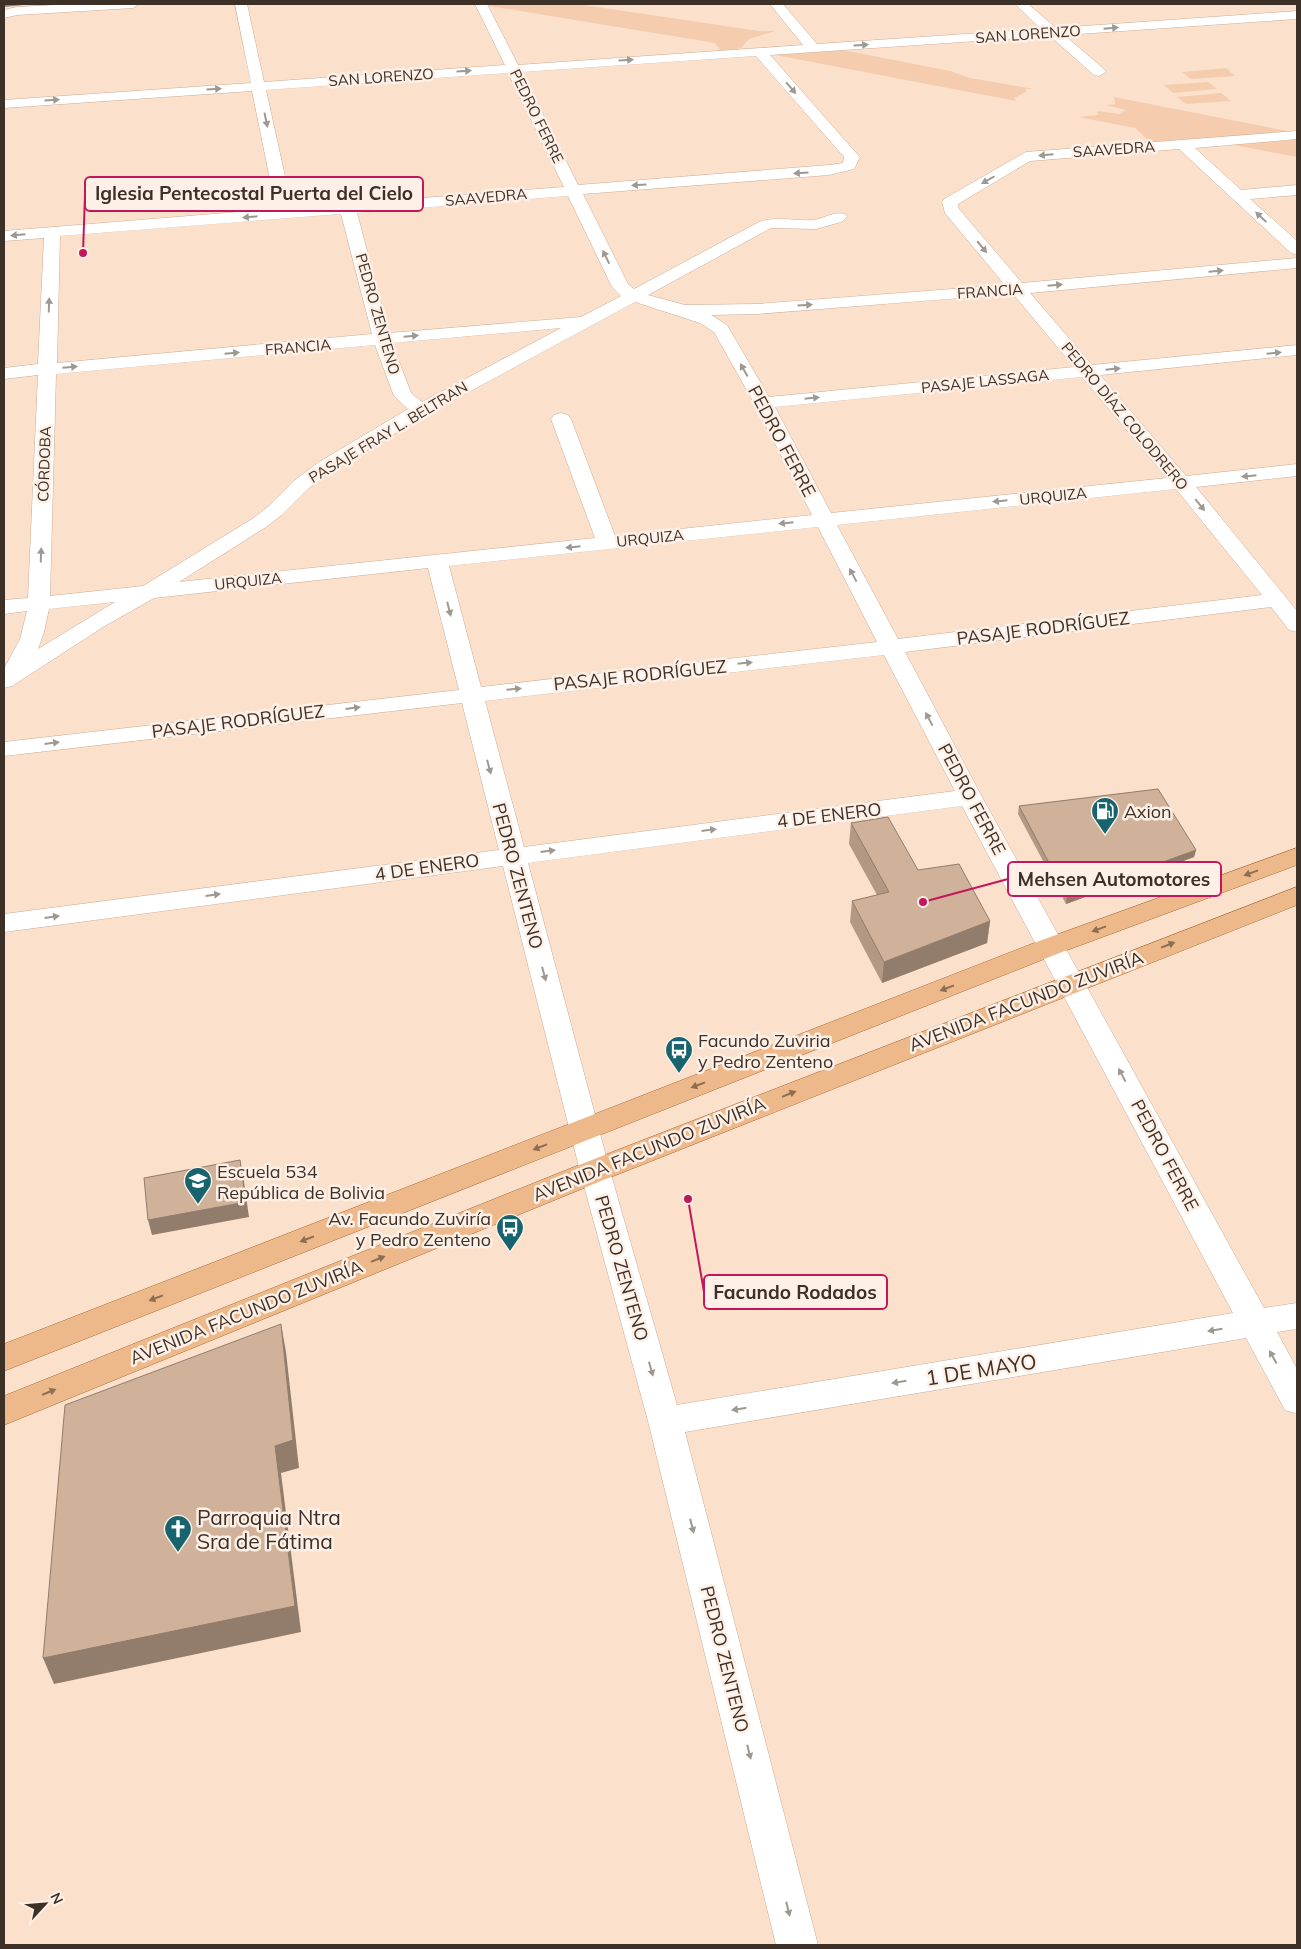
<svg xmlns="http://www.w3.org/2000/svg" width="1301" height="1949" viewBox="0 0 1301 1949" font-family="Mulish,sans-serif">
<style>
.green{fill:#f5cdae}
.lines{fill:none;stroke-linecap:round;stroke-linejoin:round}
.minor-casing{stroke:#ccac94;stroke-width:1}
.major-casing{stroke:#a96a34;stroke-width:1}
.minor{fill:#fff;fill-rule:evenodd}
.major{fill:#eeb98a;fill-rule:evenodd}
.wall{fill:#b39884}
.shaded-wall{fill:#927c6b}
.building{fill:#d0b199;stroke:#927c6b}
.oneway{fill:#9e9892}
.oneway2{fill:#8d6e53}
.labels{text-anchor:middle;dominant-baseline:central;stroke-width:5;stroke-linejoin:round;paint-order:stroke}
.far-street-label{font-size:15px;fill:#3d3026;stroke:#fef0e6}
.street-label{font-size:18px;fill:#3d3026;stroke:#fef0e6}
.poi-label{font-size:18px;fill:#3d3026;stroke:#fef0e6;text-anchor:start}
.near-street-label{font-size:21px;fill:#3d3026;stroke:#fef0e6}
.near-poi-label{font-size:21px;fill:#3d3026;stroke:#fef0e6;text-anchor:start}
.leader{fill:none;stroke:#c2185b;stroke-width:2}
.callout-dot{fill:#c2185b;stroke:#fef0e6;stroke-width:2}
.callout{fill:#fef0e6;stroke:#c2185b;stroke-width:2}
.callout-label{font-size:19px;text-anchor:middle;font-weight:bold;fill:#3d3026}
</style>
<rect width="100%" height="100%" fill="#fbe0cc"/>
<g class="green">
<polygon points="488,4 577,4 759,31 775,31 749,39 741,48 722,52 715,43 489,6"/>
<polygon points="838,49 950,71 970,78 1034,89 1026,89 1026,92 1014,98 1016,101 770,54"/>
<polygon points="1226,68 1235,76 1191,79 1182,72"/>
<polygon points="1208,82 1217,89 1173,93 1164,85"/>
<polygon points="1221,93 1231,101 1186,104 1177,97"/>
<polygon points="1114,97 1292,132 1150,142 1135,128 1078,117 1098,115 1097,111 1120,114 1126,110 1106,105 1115,104"/>
<polygon points="1297,138 1297,157 1228,144"/>
</g>
<g class="lines">
<defs>
<g id="minor">
<polygon points="74,4 139,4 133,8 17,15 4,18 4,10 17,7"/>
<path d="M235,4H247L264,82L505,65L475,4H487L518,65L803,45L770,4H783L817,44L1041,29L1015,4H1028L1056,28L1297,11V19L1064,35L1104,69L1106,72L1099,76L1094,75L1050,36L770,55L857,154L860,157L854,169L829,175L583,194L628,284L634,289L759,222C780,215 795,222 814,220C825,218 834,211 845,214L847,217L841,222L816,229L771,228L648,295L685,305L757,304L1005,285L945,213L942,202L944,199L1026,152L1297,131V139L1195,148L1241,190L1297,185V195L1250,199L1297,241V255L1291,253L1179,149L1030,161L958,204L959,209L1022,283L1297,258V268L1030,293L1092,365L1297,345V355L1100,375L1186,476L1297,464V476L1196,487L1297,611V632L1289,630L1271,607L905,652L982,797L1264,1308L1297,1303V1329L1277,1332L1297,1369V1414L1285,1410L1246,1338L685,1432L818,1945H776L648,1421L580,1171L503,866L4,932V914L499,850L462,703L4,756V742L459,690L428,568L154,598L103,627L12,686L4,688V669L20,639L27,611L4,614V600L28,598L38,375L4,379V368L38,364L44,238L4,241V231L276,209L252,91L4,108V100L251,83ZM756,56L844,157L843,163L829,165L578,185L522,72ZM508,73L564,187L292,208L266,90ZM568,196L612,287L621,296L581,317L389,333L357,213ZM341,214L372,334L57,363L60,236ZM1013,294L1074,367L769,397L727,325L711,315L757,314ZM635,302L700,323L714,332L754,403L812,515L615,536L571,419L568,415L561,413L554,415L551,419L595,538L179,582L266,527L283,514L309,488L333,470L428,414ZM561,328L422,402L411,393L392,343ZM375,345L394,396L408,409L319,462L295,480L269,506L252,519L143,586L50,596L56,374ZM1082,377L1167,478L831,513L775,407ZM1176,489L1262,595L898,639L837,525ZM818,527L877,642L481,687L449,566ZM115,602L38,649L44,632L49,609ZM884,655L955,791L524,847L485,701ZM962,806L1233,1313L677,1405L610,1171L528,863Z"/>
</g>
<g id="major">
<polygon points="1297,848 1297,865 1062,952 4,1371 4,1344 1042,940"/>
<polygon points="1297,887 1297,905 606,1179 4,1425 4,1396 584,1163"/>
</g>
</defs>
<use href="#minor" class="minor-casing"/>
<use href="#major" class="major-casing"/>
<use href="#minor" class="minor"/>
<use href="#major" class="major"/>
</g>
<g class="wall">
<polygon points="1019,806 1196,850 1194,857 1066,904 1018,814"/>
<polygon points="851,823 990,921 987,943 882,983 850,922 852,901 877,895 849,844"/>
</g>
<g class="shaded-wall">
<polygon points="4,4 23,4 23,5 4,7"/>
<polygon points="1196,850 1194,857 1066,904 1067,897"/>
<polygon points="990,921 987,943 882,983 884,962"/>
<polygon points="240,1160 243,1175 249,1217 152,1235 148,1220"/>
<polygon points="281,1324 286,1352 299,1468 281,1473 301,1632 54,1684 43,1658 275,1446"/>
</g>
<g class="building">
<polygon points="1158,789 1196,850 1067,897 1019,806"/>
<polygon points="888,817 918,870 959,864 990,921 884,962 852,901 889,892 851,823"/>
<polygon points="240,1160 246,1202 148,1220 144,1178"/>
<polygon points="281,1324 293,1440 275,1446 295,1606 43,1658 65,1405"/>
</g>
<defs><path id="oneway-solid" d="M-6-.8H1V-3.2L6.5 0L1 3.2V.8H-6Z" transform="scale(1.25)"/></defs>
<g class="oneway">
<use href="#oneway-solid" transform="translate(1111 28) rotate(-5)"/>
<use href="#oneway-solid" transform="translate(861 45) rotate(-4)"/>
<use href="#oneway-solid" transform="translate(626 60) rotate(-4)"/>
<use href="#oneway-solid" transform="translate(464 71) rotate(-4)"/>
<use href="#oneway-solid" transform="translate(791 88) rotate(49)"/>
<use href="#oneway-solid" transform="translate(214 89) rotate(-4)"/>
<use href="#oneway-solid" transform="translate(52 100) rotate(-4)"/>
<use href="#oneway-solid" transform="translate(266 120) rotate(78)"/>
<use href="#oneway-solid" transform="translate(1046 155) rotate(175)"/>
<use href="#oneway-solid" transform="translate(801 173) rotate(176)"/>
<use href="#oneway-solid" transform="translate(988 180) rotate(150)"/>
<use href="#oneway-solid" transform="translate(639 185) rotate(176)"/>
<use href="#oneway-solid" transform="translate(250 217) rotate(175)"/>
<use href="#oneway-solid" transform="translate(1261 217) rotate(-137)"/>
<use href="#oneway-solid" transform="translate(18 235) rotate(175)"/>
<use href="#oneway-solid" transform="translate(982 247) rotate(50)"/>
<use href="#oneway-solid" transform="translate(606 257) rotate(-116)"/>
<use href="#oneway-solid" transform="translate(1216 271) rotate(-5)"/>
<use href="#oneway-solid" transform="translate(1055 285) rotate(-5)"/>
<use href="#oneway-solid" transform="translate(49 305) rotate(-88)"/>
<use href="#oneway-solid" transform="translate(805 305) rotate(-4)"/>
<use href="#oneway-solid" transform="translate(411 336) rotate(-5)"/>
<use href="#oneway-solid" transform="translate(232 353) rotate(-5)"/>
<use href="#oneway-solid" transform="translate(1274 353) rotate(-6)"/>
<use href="#oneway-solid" transform="translate(70 367) rotate(-5)"/>
<use href="#oneway-solid" transform="translate(1113 369) rotate(-6)"/>
<use href="#oneway-solid" transform="translate(744 370) rotate(-119)"/>
<use href="#oneway-solid" transform="translate(812 398) rotate(-6)"/>
<use href="#oneway-solid" transform="translate(1249 476) rotate(174)"/>
<use href="#oneway-solid" transform="translate(1000 501) rotate(174)"/>
<use href="#oneway-solid" transform="translate(1200 505) rotate(51)"/>
<use href="#oneway-solid" transform="translate(786 523) rotate(174)"/>
<use href="#oneway-solid" transform="translate(573 547) rotate(174)"/>
<use href="#oneway-solid" transform="translate(41 555) rotate(-88)"/>
<use href="#oneway-solid" transform="translate(853 575) rotate(-118)"/>
<use href="#oneway-solid" transform="translate(449 609) rotate(76)"/>
<use href="#oneway-solid" transform="translate(745 663) rotate(-6)"/>
<use href="#oneway-solid" transform="translate(514 689) rotate(-6)"/>
<use href="#oneway-solid" transform="translate(353 708) rotate(-7)"/>
<use href="#oneway-solid" transform="translate(929 719) rotate(-118)"/>
<use href="#oneway-solid" transform="translate(52 743) rotate(-7)"/>
<use href="#oneway-solid" transform="translate(489 767) rotate(75)"/>
<use href="#oneway-solid" transform="translate(709 830) rotate(-7)"/>
<use href="#oneway-solid" transform="translate(548 851) rotate(-7)"/>
<use href="#oneway-solid" transform="translate(213 895) rotate(-8)"/>
<use href="#oneway-solid" transform="translate(52 917) rotate(-8)"/>
<use href="#oneway-solid" transform="translate(544 974) rotate(75)"/>
<use href="#oneway-solid" transform="translate(1122 1075) rotate(-118)"/>
<use href="#oneway-solid" transform="translate(1215 1330) rotate(171)"/>
<use href="#oneway-solid" transform="translate(1273 1357) rotate(-119)"/>
<use href="#oneway-solid" transform="translate(651 1369) rotate(74)"/>
<use href="#oneway-solid" transform="translate(899 1382) rotate(171)"/>
<use href="#oneway-solid" transform="translate(739 1409) rotate(171)"/>
<use href="#oneway-solid" transform="translate(692 1526) rotate(76)"/>
<use href="#oneway-solid" transform="translate(749 1752) rotate(76)"/>
<use href="#oneway-solid" transform="translate(788 1909) rotate(76)"/>
</g>
<g class="oneway2">
<use href="#oneway-solid" transform="translate(1251 873) rotate(160)"/>
<use href="#oneway-solid" transform="translate(1099 929) rotate(160)"/>
<use href="#oneway-solid" transform="translate(1168 945) rotate(-21)"/>
<use href="#oneway-solid" transform="translate(947 988) rotate(159)"/>
<use href="#oneway-solid" transform="translate(698 1085) rotate(159)"/>
<use href="#oneway-solid" transform="translate(789 1094) rotate(-22)"/>
<use href="#oneway-solid" transform="translate(540 1147) rotate(159)"/>
<use href="#oneway-solid" transform="translate(307 1239) rotate(159)"/>
<use href="#oneway-solid" transform="translate(378 1259) rotate(-22)"/>
<use href="#oneway-solid" transform="translate(156 1298) rotate(159)"/>
<use href="#oneway-solid" transform="translate(49 1392) rotate(-22)"/>
</g>
<defs>
<symbol id="fuel-pin" viewBox="-11 -11 22 30"><path d="M0 17L-7.5 6A9.5 9.5 0 1 1 7.5 6Z" fill="#17636e" stroke="#fef0e6"/><path d="M-5.5-6h7V0h2V4h1.3V-2.5L3-4.5l.8-.8L6-3V5H2.5V1h-1V6h-7ZM-4.2-4.7v3.2H.2V-4.7Z" fill="#fff"/></symbol>
<symbol id="bus-pin" viewBox="-11 -11 22 30"><path d="M0 17L-7.5 6A9.5 9.5 0 1 1 7.5 6Z" fill="#17636e" stroke="#fef0e6"/><path d="M-5-6H5V4H4V6H2V4H-2V6H-4V4H-5ZM-3.5-4V0h7V-4ZM-3.5 1.2v1.5H-2V1.2ZM2 1.2v1.5H3.5V1.2Z" fill="#fff"/></symbol>
<symbol id="school-pin" viewBox="-11 -11 22 30"><path d="M0 17L-7.5 6A9.5 9.5 0 1 1 7.5 6Z" fill="#17636e" stroke="#fef0e6"/><path d="M0-5L7-2L0 1L-7-2ZM-4 1L0 2.5L4 1V4Q0 6-4 4Z" fill="#fff"/></symbol>
<symbol id="church-pin" viewBox="-11 -11 22 30"><path d="M0 17L-7.5 6A9.5 9.5 0 1 1 7.5 6Z" fill="#17636e" stroke="#fef0e6"/><path d="M-1.2-6h2.4v3.5h3.3v2.4h-3.3V6h-2.4V-.1h-3.3v-2.4h3.3Z" fill="#fff"/></symbol>
</defs>
<g fill-rule="evenodd">
<use href="#fuel-pin" x="1089" y="795" width="32" height="43"/>
<use href="#bus-pin" x="663" y="1034" width="32" height="43"/>
<use href="#school-pin" x="182" y="1165" width="32" height="43"/>
<use href="#bus-pin" x="494" y="1212" width="32" height="43"/>
<use href="#church-pin" x="162" y="1513" width="32" height="43"/>
</g>
<g class="labels">
<g class="far-street-label">
<text transform="translate(1028 34) rotate(-4)">SAN LORENZO</text>
<text transform="translate(381 77) rotate(-4)">SAN LORENZO</text>
<text transform="translate(537 116) rotate(64)">PEDRO FERRE</text>
<text transform="translate(1114 149) rotate(-4)">SAAVEDRA</text>
<text transform="translate(486 197) rotate(-5)">SAAVEDRA</text>
<text transform="translate(990 291) rotate(-4)">FRANCIA</text>
<text transform="translate(378 314) rotate(74)">PEDRO ZENTENO</text>
<text transform="translate(298 347) rotate(-5)">FRANCIA</text>
<text transform="translate(985 381) rotate(-6)">PASAJE LASSAGA</text>
<text transform="translate(1125 416) rotate(50)">PEDRO DÍAZ COLODRERO</text>
<text transform="translate(388 432) rotate(-31)">PASAJE FRAY L. BELTRAN</text>
<text transform="translate(44 464) rotate(-88)">CÓRDOBA</text>
<text transform="translate(1053 496) rotate(-6)">URQUIZA</text>
<text transform="translate(650 538) rotate(-6)">URQUIZA</text>
<text transform="translate(248 581) rotate(-6)">URQUIZA</text>
</g>
<g class="street-label">
<text transform="translate(782 441) rotate(62)">PEDRO FERRE</text>
<text transform="translate(1043 628) rotate(-7)">PASAJE RODRÍGUEZ</text>
<text transform="translate(640 675) rotate(-6)">PASAJE RODRÍGUEZ</text>
<text transform="translate(238 721) rotate(-7)">PASAJE RODRÍGUEZ</text>
<text transform="translate(972 799) rotate(62)">PEDRO FERRE</text>
<text transform="translate(829 815) rotate(-7)">4 DE ENERO</text>
<text transform="translate(427 867) rotate(-8)">4 DE ENERO</text>
<text transform="translate(518 876) rotate(75)">PEDRO ZENTENO</text>
<text transform="translate(1026 1001) rotate(-21)">AVENIDA FACUNDO ZUVIRÍA</text>
<text transform="translate(649 1149) rotate(-22)">AVENIDA FACUNDO ZUVIRÍA</text>
<text transform="translate(1165 1155) rotate(62)">PEDRO FERRE</text>
<text transform="translate(622 1268) rotate(74)">PEDRO ZENTENO</text>
<text transform="translate(246 1312) rotate(-22)">AVENIDA FACUNDO ZUVIRÍA</text>
<text transform="translate(725 1659) rotate(76)">PEDRO ZENTENO</text>
</g>
<g class="poi-label">
<text x="1124" y="811">Axion</text>
<text x="698" y="1040">Facundo Zuviria<tspan x="698" dy="21">y Pedro Zenteno</tspan></text>
<text x="217" y="1171">Escuela 534<tspan x="217" dy="21">República de Bolivia</tspan></text>
<text x="491" y="1218" text-anchor="end">Av. Facundo Zuviría<tspan x="491" dy="21">y Pedro Zenteno</tspan></text>
</g>
<g class="near-street-label">
<text transform="translate(981 1369) rotate(-9)">1 DE MAYO</text>
</g>
<g class="near-poi-label">
<text x="197" y="1517">Parroquia Ntra<tspan x="197" dy="24">Sra de Fátima</tspan></text>
</g>
</g>
<path class="leader" d="M83 253L85 194M923 902L1008 879M688 1199L704 1292"/>
<g class="callout-dot">
<circle cx="83" cy="253" r="5"/>
<circle cx="923" cy="902" r="5"/>
<circle cx="688" cy="1199" r="5"/>
</g>
<g class="callout">
<rect x="85" y="177" width="338" height="34" rx="5"/>
<rect x="1008" y="862" width="213" height="34" rx="5"/>
<rect x="704" y="1275" width="183" height="34" rx="5"/>
</g>
<g class="callout-label">
<text x="254" y="200">Iglesia Pentecostal Puerta del Cielo</text>
<text x="1114" y="886">Mehsen Automotores</text>
<text x="795" y="1299">Facundo Rodados</text>
</g>
<rect width="1301" height="1949" fill="none" stroke="#3d3026" stroke-width="10"/>
<g transform="translate(45 1904) rotate(64)" stroke="#fef0e6" stroke-width="4" paint-order="stroke">
<path d="M0-4L9 19L0 12L-9 19Z" fill="#3d3026"/>
<text y="-8" font-size="14" font-weight="bold" text-anchor="middle" fill="#3d3026">N</text>
</g>
</svg>
